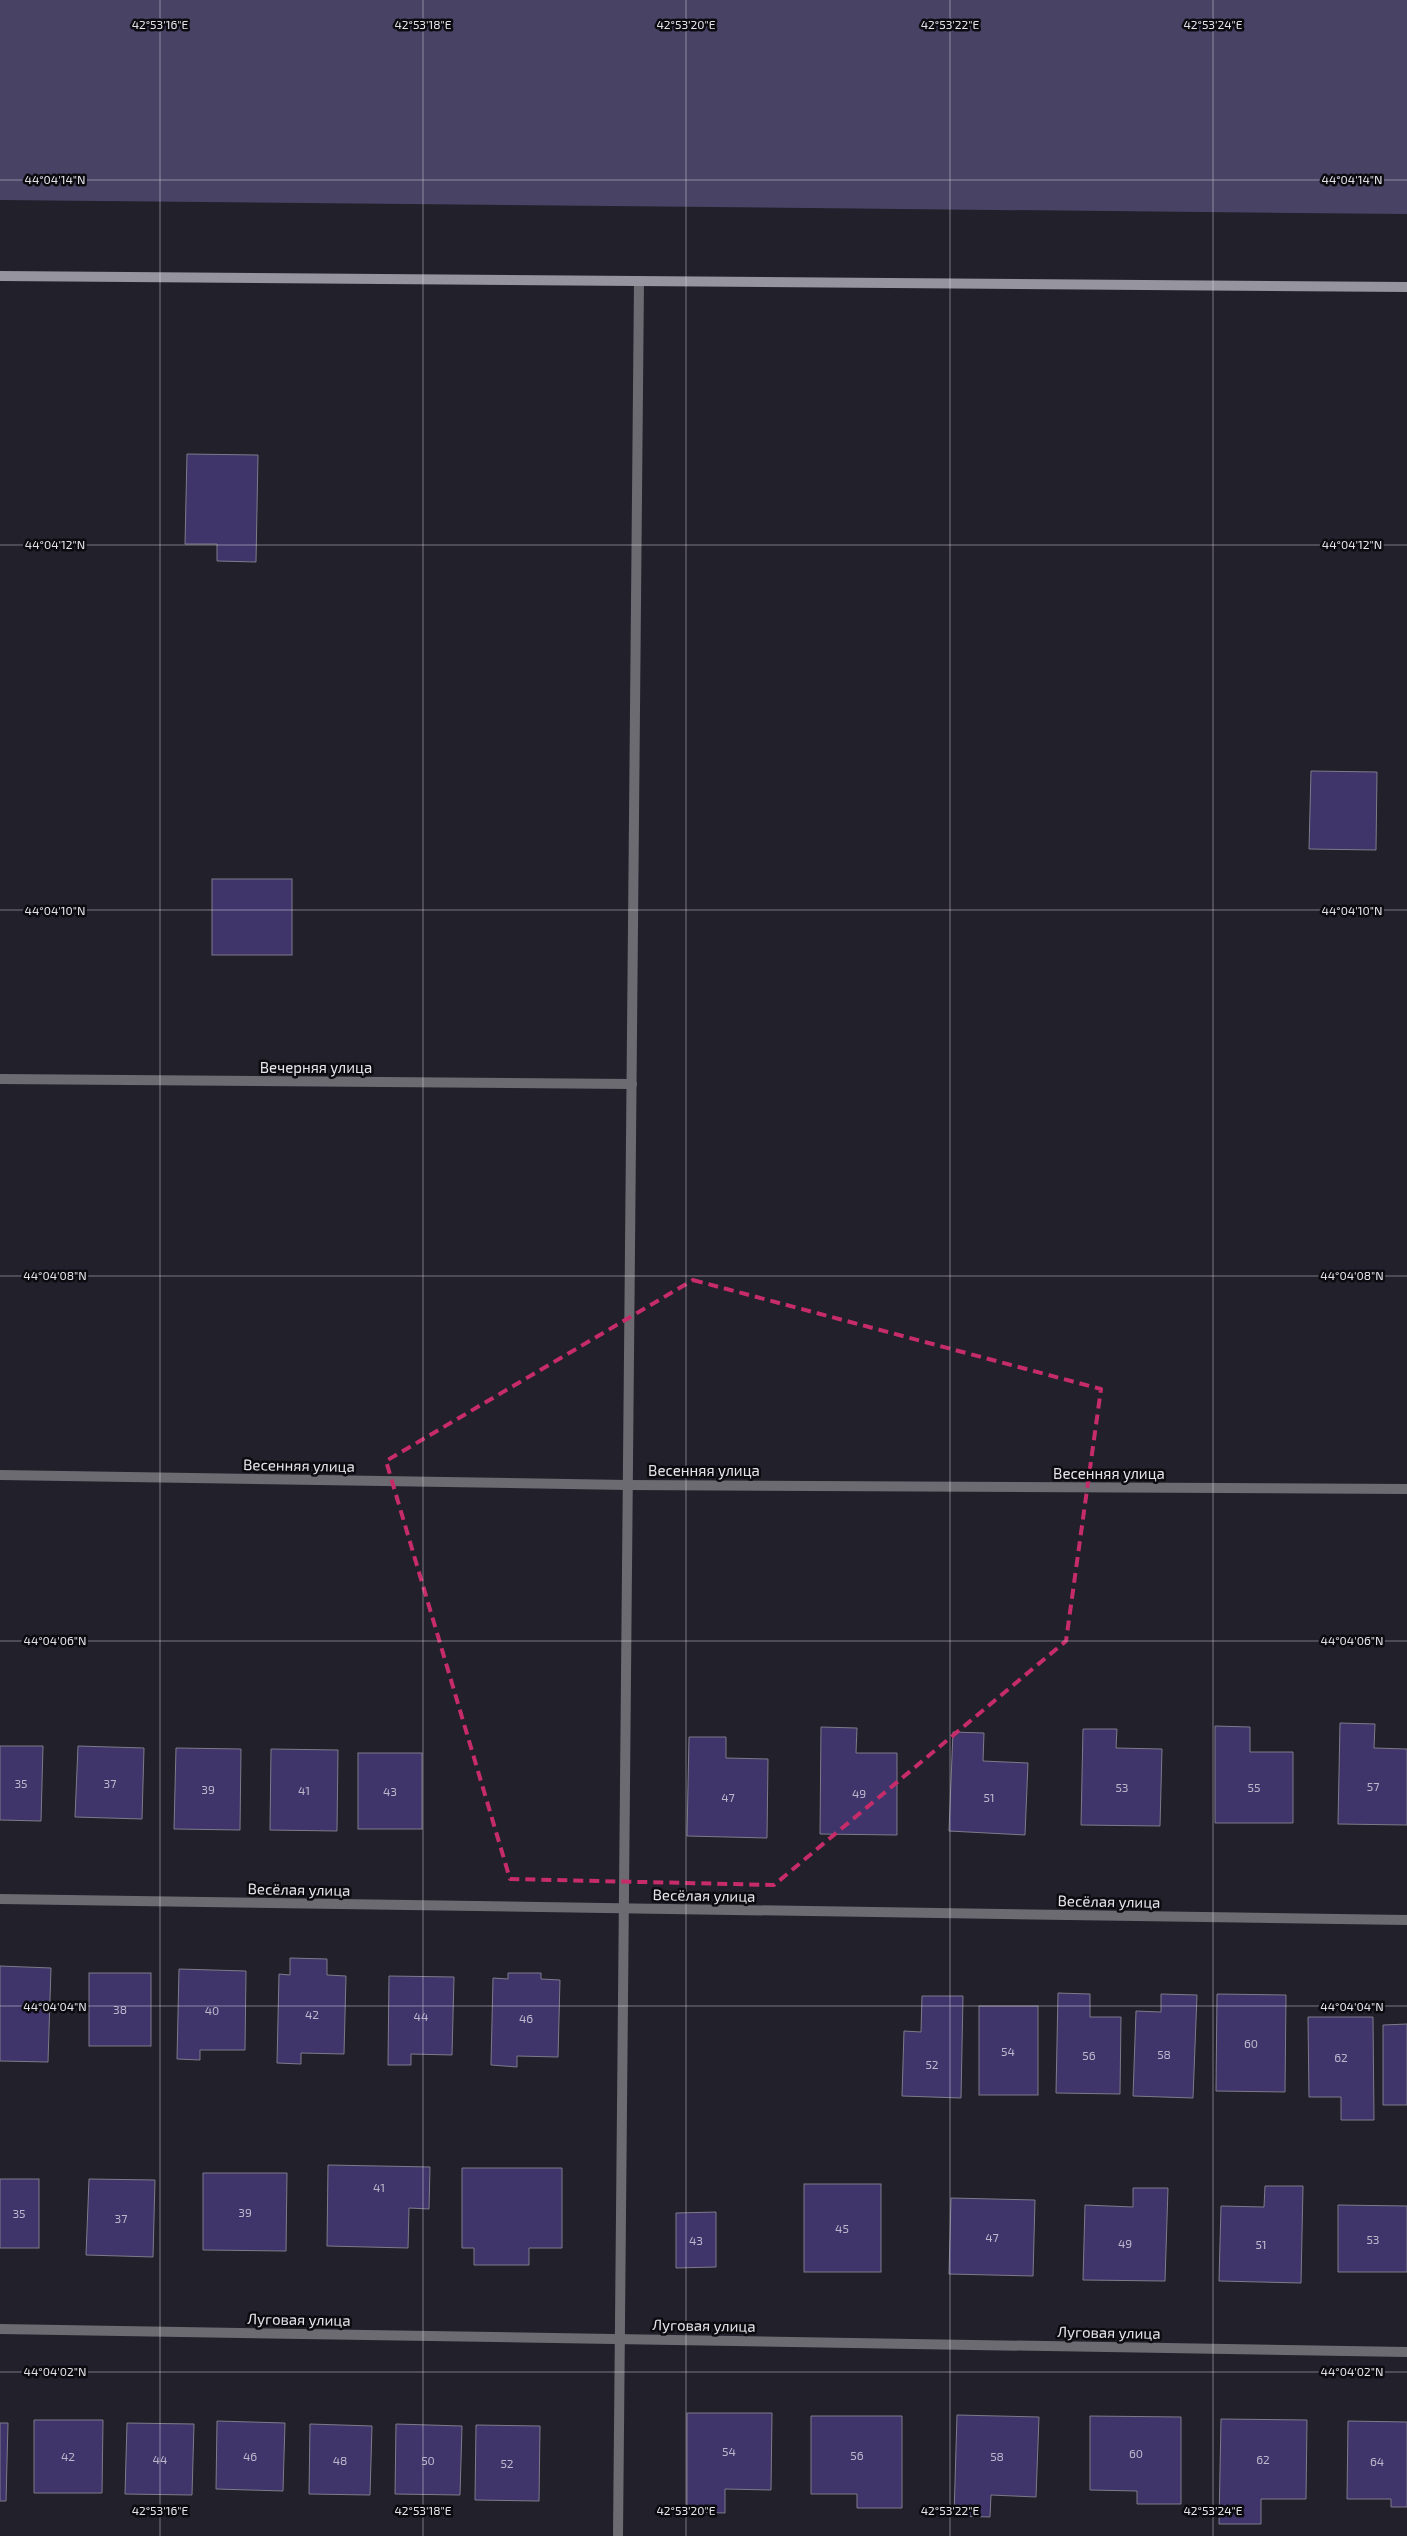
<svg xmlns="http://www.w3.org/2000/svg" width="1407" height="2536" viewBox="0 0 1407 2536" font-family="'Exo 2',sans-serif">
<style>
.green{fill:#484365}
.building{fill:#40356a;stroke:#7d7b89}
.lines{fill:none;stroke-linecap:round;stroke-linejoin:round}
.street{stroke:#6c6b71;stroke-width:10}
.secondary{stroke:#96959f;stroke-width:10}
.marked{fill:none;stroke:#c62c6a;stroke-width:4;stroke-dasharray:10 6;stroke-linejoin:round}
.ticks{fill:none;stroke:#e6e5ec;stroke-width:1;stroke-opacity:0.45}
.labels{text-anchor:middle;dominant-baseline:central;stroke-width:5;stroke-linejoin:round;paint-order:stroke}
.number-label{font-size:12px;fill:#bcb9cc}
.street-label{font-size:15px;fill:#e6e5ec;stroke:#0b0b10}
.ticks-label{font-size:12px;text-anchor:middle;fill:#e6e5ec;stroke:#0b0b10;stroke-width:5;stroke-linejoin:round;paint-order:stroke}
</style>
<rect width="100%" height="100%" fill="#22202b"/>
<polygon class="green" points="0,0 1407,0 1407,214 0,200"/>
<g class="building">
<polygon points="187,454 258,455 256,562 217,561 217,544 185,544"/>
<polygon points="1311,771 1377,772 1376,850 1309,849"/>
<rect x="212" y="879" width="80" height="76"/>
<polygon points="1340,1723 1375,1724 1374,1748 1407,1749 1407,1825 1338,1824"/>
<polygon points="1215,1726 1250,1727 1250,1752 1293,1752 1293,1823 1215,1823"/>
<polygon points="821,1727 857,1728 856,1753 897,1753 897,1835 820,1834"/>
<polygon points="1083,1729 1117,1729 1116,1748 1162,1749 1160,1826 1081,1825"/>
<polygon points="953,1732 984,1733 983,1761 1028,1763 1025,1835 949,1831"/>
<polygon points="689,1737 726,1737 726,1758 768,1759 767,1838 687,1836"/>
<polygon points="0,1746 43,1746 41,1821 0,1820"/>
<polygon points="78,1746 144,1748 142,1819 75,1817"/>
<polygon points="176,1748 241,1749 240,1830 174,1829"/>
<polygon points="271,1749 338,1750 337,1831 270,1830"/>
<rect x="358" y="1753" width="64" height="76"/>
<polygon points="290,1958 327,1959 327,1975 346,1976 344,2054 301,2053 301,2064 277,2063 279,1974 290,1975"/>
<polygon points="0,1966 51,1968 48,2062 0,2061"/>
<polygon points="179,1969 246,1971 245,2050 200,2050 200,2060 177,2059"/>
<rect x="89" y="1973" width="62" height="73"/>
<polygon points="508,1973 541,1973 541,1979 560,1980 558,2057 517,2056 517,2067 491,2065 493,1978 508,1979"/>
<polygon points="389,1976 454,1977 452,2055 411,2054 411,2065 388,2065"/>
<polygon points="1058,1993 1090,1994 1090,2017 1121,2017 1120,2094 1056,2093"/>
<polygon points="1161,1994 1197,1995 1193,2098 1133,2096 1136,2011 1161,2012"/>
<polygon points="1217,1994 1286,1995 1285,2092 1216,2091"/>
<polygon points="922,1996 963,1996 961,2098 902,2096 904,2031 921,2032"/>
<rect x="979" y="2006" width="59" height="89"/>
<polygon points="1308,2017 1373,2017 1374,2120 1341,2120 1341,2097 1309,2097"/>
<polygon points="1407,2024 1407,2105 1383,2105 1383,2025"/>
<polygon points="328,2165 430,2167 429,2209 409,2208 408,2248 327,2246"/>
<polygon points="462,2168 562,2168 562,2248 529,2248 529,2265 474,2265 474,2248 462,2248"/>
<polygon points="203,2173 287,2173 286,2251 203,2250"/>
<rect x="0" y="2179" width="39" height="69"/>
<polygon points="89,2179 155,2180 153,2257 86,2255"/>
<rect x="804" y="2184" width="77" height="88"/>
<polygon points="1265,2186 1303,2186 1301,2283 1219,2281 1221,2206 1264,2207"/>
<polygon points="1133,2188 1168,2188 1165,2281 1083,2280 1085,2205 1133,2207"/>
<polygon points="951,2198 1035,2200 1033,2276 949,2274"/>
<polygon points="1338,2205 1407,2206 1407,2272 1338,2272"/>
<polygon points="716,2212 716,2267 676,2268 676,2213"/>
<polygon points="687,2413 772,2413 771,2490 725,2489 725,2513 687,2512"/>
<polygon points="957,2415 1039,2417 1036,2497 991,2495 990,2517 954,2516"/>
<polygon points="811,2416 902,2416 902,2508 857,2508 857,2494 811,2494"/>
<polygon points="1090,2416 1181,2417 1181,2504 1137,2504 1137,2491 1090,2490"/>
<polygon points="1221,2419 1307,2420 1306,2499 1261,2499 1261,2524 1219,2524"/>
<polygon points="34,2420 103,2420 102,2493 34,2493"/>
<polygon points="217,2421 285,2423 283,2491 216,2489"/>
<polygon points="1348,2421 1407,2422 1407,2507 1391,2507 1391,2499 1347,2499"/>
<polygon points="0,2423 8,2423 6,2501 0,2501"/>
<polygon points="127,2423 194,2424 192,2495 125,2494"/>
<polygon points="310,2424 372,2426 370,2495 309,2494"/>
<polygon points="396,2424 462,2426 460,2495 395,2494"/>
<polygon points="476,2425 540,2426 539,2501 475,2500"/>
</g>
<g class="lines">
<g class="street">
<polyline points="0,1079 632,1084"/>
<polyline points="0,1475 628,1485 1407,1489"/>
<polyline points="0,1899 1407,1920"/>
<polyline points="0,2329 1407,2352"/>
<polyline points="618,2536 639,281"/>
</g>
<polyline class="secondary" points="0,276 1407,287"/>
</g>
<path class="marked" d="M693,1280L1101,1389L1066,1641L774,1885L510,1879L386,1461Z"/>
<path class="ticks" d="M160,0V2536M423,0V2536M686,0V2536M950,0V2536M1213,0V2536M0,180H1407M0,545H1407M0,910H1407M0,1276H1407M0,1641H1407M0,2006H1407M0,2372H1407"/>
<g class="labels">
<g class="number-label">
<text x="21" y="1783">35</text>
<text x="110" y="1783">37</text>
<text x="1373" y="1786">57</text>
<text x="1122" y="1787">53</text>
<text x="1254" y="1787">55</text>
<text x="208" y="1789">39</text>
<text x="304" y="1790">41</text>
<text x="390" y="1791">43</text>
<text x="859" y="1793">49</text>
<text x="728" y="1797">47</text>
<text x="989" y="1797">51</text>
<text x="120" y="2009">38</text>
<text x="212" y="2010">40</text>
<text x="312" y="2014">42</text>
<text x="421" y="2016">44</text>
<text x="526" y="2018">46</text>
<text x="1251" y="2043">60</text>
<text x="1008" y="2051">54</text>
<text x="1164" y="2054">58</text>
<text x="1089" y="2055">56</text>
<text x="1341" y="2057">62</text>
<text x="932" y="2064">52</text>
<text x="379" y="2187">41</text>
<text x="245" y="2212">39</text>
<text x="19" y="2213">35</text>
<text x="121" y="2218">37</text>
<text x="842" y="2228">45</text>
<text x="992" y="2237">47</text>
<text x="1373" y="2239">53</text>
<text x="696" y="2240">43</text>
<text x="1125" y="2243">49</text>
<text x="1261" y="2244">51</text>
<text x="729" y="2451">54</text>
<text x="1136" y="2453">60</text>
<text x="857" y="2455">56</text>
<text x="68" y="2456">42</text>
<text x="250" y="2456">46</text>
<text x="997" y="2456">58</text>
<text x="160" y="2459">44</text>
<text x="1263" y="2459">62</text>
<text x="340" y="2460">48</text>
<text x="428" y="2460">50</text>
<text x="1377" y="2461">64</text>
<text x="507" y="2463">52</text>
</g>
<g class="street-label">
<text x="316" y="1067">Вечерняя улица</text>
<text transform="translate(299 1465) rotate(1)">Весенняя улица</text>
<text x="704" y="1470">Весенняя улица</text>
<text x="1109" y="1473">Весенняя улица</text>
<text transform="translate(299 1889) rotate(1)">Весёлая улица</text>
<text transform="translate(704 1895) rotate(1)">Весёлая улица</text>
<text transform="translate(1109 1901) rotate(1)">Весёлая улица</text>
<text transform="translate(299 2319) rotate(1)">Луговая улица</text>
<text transform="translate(704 2325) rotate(1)">Луговая улица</text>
<text transform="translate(1109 2332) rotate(1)">Луговая улица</text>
</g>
</g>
<g class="ticks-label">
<text x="160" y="29">42°53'16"E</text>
<text x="423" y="29">42°53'18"E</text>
<text x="686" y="29">42°53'20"E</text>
<text x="950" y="29">42°53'22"E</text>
<text x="1213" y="29">42°53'24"E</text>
<text x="55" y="184">44°04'14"N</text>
<text x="1352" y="184">44°04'14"N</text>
<text x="55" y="549">44°04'12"N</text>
<text x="1352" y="549">44°04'12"N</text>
<text x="55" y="915">44°04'10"N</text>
<text x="1352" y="915">44°04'10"N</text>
<text x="55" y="1280">44°04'08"N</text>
<text x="1352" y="1280">44°04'08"N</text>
<text x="55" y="1645">44°04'06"N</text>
<text x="1352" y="1645">44°04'06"N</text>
<text x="55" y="2011">44°04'04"N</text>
<text x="1352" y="2011">44°04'04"N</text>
<text x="55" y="2376">44°04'02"N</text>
<text x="1352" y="2376">44°04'02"N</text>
<text x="160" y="2515">42°53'16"E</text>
<text x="423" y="2515">42°53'18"E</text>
<text x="686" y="2515">42°53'20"E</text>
<text x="950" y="2515">42°53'22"E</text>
<text x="1213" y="2515">42°53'24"E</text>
</g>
</svg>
